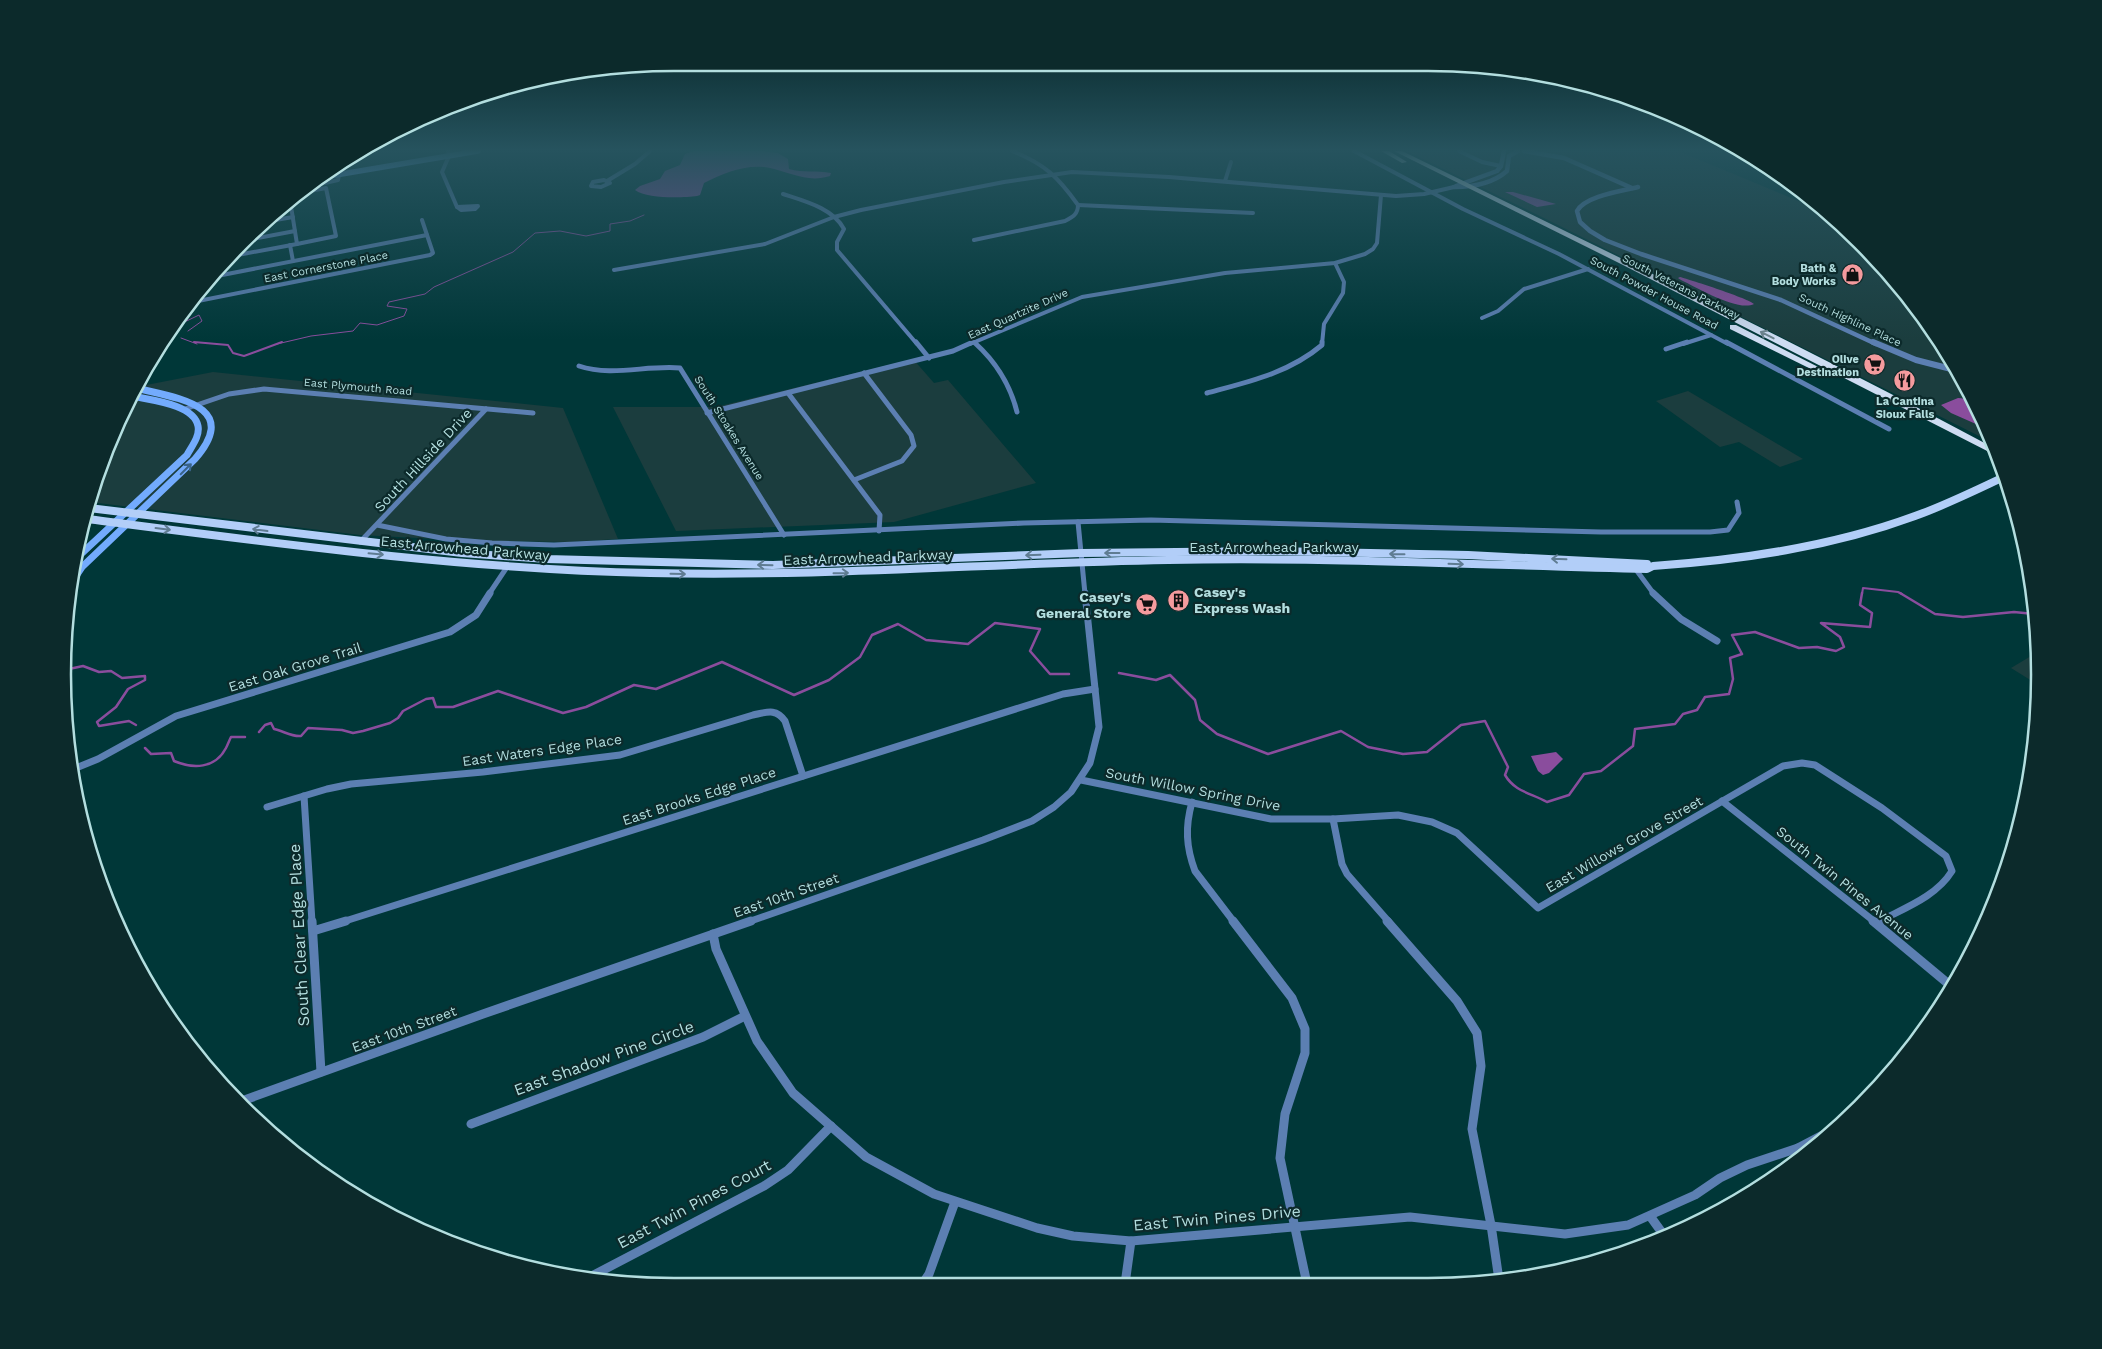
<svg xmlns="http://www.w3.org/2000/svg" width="2102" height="1349" viewBox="0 0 2102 1349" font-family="'Work Sans',sans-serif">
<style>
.built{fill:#1b3d3e}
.water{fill:#8a4d9d}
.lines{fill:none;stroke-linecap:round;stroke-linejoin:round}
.stream-far2{stroke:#8a4d9d;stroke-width:1}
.stream-far1{stroke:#8a4d9d;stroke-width:2}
.stream{stroke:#8a4d9d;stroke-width:2.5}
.minor-far3{stroke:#5c7fb2;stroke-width:4}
.minor-far2{stroke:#5c7fb2;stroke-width:5}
.minor-far1{stroke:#5c7fb2;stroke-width:7}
.minor{stroke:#5c7fb2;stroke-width:9}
.tertiary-far1{stroke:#5c7fb2;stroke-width:4.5}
.tertiary{stroke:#5c7fb2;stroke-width:6}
.secondary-far1{stroke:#73abfd;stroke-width:5.5}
.secondary{stroke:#73abfd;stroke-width:7}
.primary{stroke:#b2cef8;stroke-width:8}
.trunk{fill:#cedcf2;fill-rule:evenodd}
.oneway{stroke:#6d838e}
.oneway2{stroke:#3a648a}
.oneway3{stroke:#5f7c92}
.labels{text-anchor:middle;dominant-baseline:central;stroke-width:4.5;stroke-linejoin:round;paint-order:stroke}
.far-street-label{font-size:11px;fill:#b3dedf;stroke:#0c2a2b}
.far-poi-label{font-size:11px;font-weight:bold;fill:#b3dedf;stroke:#0c2a2b;text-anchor:end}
.street-label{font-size:14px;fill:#b3dedf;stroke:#0c2a2b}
.poi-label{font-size:14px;font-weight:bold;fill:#b3dedf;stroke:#0c2a2b;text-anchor:start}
.near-street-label{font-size:16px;fill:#b3dedf;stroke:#0c2a2b}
.rim{fill:none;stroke:#b3dedf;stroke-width:2.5}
</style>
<rect width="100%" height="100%" fill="#003738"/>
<g class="built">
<polygon points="1407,151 1678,151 1825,212 1888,271 1958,369 1991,442 1544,218"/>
<polygon points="913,359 934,383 948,380 1036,483 894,522 676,531 613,407 716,407"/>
<polygon points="213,372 563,408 618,539 569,542 475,541 360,535 90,502 95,477 136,387"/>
<polygon points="1688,391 1803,459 1780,467 1739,442 1720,447 1656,401"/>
<polygon points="2036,653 2037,684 2011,668"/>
</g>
<g class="water">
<path d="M694,151H763L778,153L788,159L789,169C803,173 817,170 831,173L830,176C808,183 792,173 770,168C747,163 724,173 704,183L700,195L697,196C682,198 647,199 635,190L640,186L660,179L665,171L680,165L685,154Z"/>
<polygon points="1505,192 1513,192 1556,204 1537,207"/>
<path d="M1680,277C1691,280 1750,299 1754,304C1738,312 1698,288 1681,280L1678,278Z"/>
<path d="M1958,398C1976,398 1978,414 1985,428L1951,413L1941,405Z"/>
<polygon points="1556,752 1563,759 1549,773 1543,775 1538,771 1531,756"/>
</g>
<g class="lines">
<g class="stream-far2">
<polyline points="172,328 199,315 202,321 188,331"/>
<polyline points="181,338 197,344"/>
<polyline points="277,344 311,336 353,331 360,323 377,325 404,316 407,309 387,306 389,302 425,294 434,287 513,252 535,233 560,231 586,236 610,231 610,224 630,221 644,215"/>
</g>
<g class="stream-far1">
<polyline points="194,342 228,345 233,353 244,356 282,342"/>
<polyline points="1862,594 1863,588 1898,592 1902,594"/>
</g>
<g class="stream">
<polyline points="1900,593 1935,614 1963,617 2014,612 2035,614"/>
<polyline points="69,669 83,666 99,672 111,671 122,678 145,676 145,680 128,689 116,707 97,722 99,726 129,721 136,725"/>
<path d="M1119,673L1156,680L1170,675L1195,700L1200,720L1217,734L1268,754L1341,731L1368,747L1403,754L1427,752L1461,725L1485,721L1508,767L1505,775C1515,792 1531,793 1547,802L1569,795L1584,774L1601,771L1633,746L1635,729L1675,724L1683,714L1697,710L1705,697L1729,694L1733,679L1730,658L1742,654L1732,635L1755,632L1799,648L1817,647L1836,651L1844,647L1840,637L1821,623L1870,627L1872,613L1860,605L1862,593"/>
<path d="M259,732L265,725L271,723L274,729C284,731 291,737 301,736L308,728L342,730L353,733L363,731L390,723L398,718L403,711L426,699L433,698L436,707H453L498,691L563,713L586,707L634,685L656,689L722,662L794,695L829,680L860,657L872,635L898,624L926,640L968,644L995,623L1040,629L1030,651L1050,674H1069"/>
<path d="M145,748L151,754L171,753L174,761C193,769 215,769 226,748C228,744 229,741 231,737H245"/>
</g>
<g class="minor-far3">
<polyline points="448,151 449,156 442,172 457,207"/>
<polyline points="1354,151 1463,209 1559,254 1728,344"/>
<polyline points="1459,151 1482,162 1501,166"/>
<polygon points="604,180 610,183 601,187 591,186 593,182"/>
<polyline points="607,181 635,164 650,151"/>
<polyline points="1225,181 1231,162"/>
<polyline points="307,187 338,180 339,175"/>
<path d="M783,194C804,201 833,208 844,229L837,242V250L917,344"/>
<polyline points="290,200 297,244 336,236 326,188 299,193"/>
<polyline points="1078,205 1253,213"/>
<polygon points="478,206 475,209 461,210 457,207"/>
<polyline points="264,222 293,217"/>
<polyline points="247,240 295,231"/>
<path d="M974,240L1065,221C1073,217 1078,214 1078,205C1058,177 1045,164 1012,151"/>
<polyline points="290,245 293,261"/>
<polyline points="232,256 297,244"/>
<polyline points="614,270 765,244 834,217 861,210 1004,182 1072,172 1169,177 1396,196 1424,194 1454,187"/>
<polyline points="212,277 427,235"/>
<polyline points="188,303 430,255 433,253 422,220"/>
<polyline points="1482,318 1498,311 1524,289 1588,269"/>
<polyline points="970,344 1082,297 1225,273 1335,263 1365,254 1373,249 1377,243 1381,195"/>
<polyline points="1322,344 1324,324 1343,293 1344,282 1335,263"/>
<polyline points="1683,344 1711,335"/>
</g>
<g class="minor-far2">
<polyline points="916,342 929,358"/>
<polyline points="1726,342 1889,429"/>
<path d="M975,343C996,362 1010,384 1017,412"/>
<polyline points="1666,349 1687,342"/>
<path d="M579,366C612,377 646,365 680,368L784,535"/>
<polyline points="788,393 880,515 879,531"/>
<path d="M1207,393C1248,382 1289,373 1322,345V342"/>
<polyline points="185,409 229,394 264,389 533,413"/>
<polyline points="707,413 953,351 973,342"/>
<polyline points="854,480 902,461 914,446 911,435 864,373"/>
<polyline points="1078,522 1085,594"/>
<polyline points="377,525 446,539 492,543 554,545 1024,523 1151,520 1601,532 1710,532 1728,530 1739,513 1737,502"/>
<polyline points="360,542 486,409"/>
<polyline points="1634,567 1654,594"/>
<polyline points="489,594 507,567"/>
</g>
<g class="minor-far1">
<polyline points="1653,593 1681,619 1717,641"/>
<polyline points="71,770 98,759 176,716 450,632 476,615 490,593"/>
<path d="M1081,780L1271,819H1333L1398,815L1432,822L1457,833L1538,908L1783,766L1802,763L1815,765L1882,808L1946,856L1952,871C1936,897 1904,908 1878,922"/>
<polyline points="304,796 312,922"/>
<polyline points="1722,801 1875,922"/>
<path d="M1192,802C1185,827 1186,847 1195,871L1234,922"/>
<path d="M267,807L327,789L351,784L483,772L620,755L753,715C767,712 776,708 785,721L803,776"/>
<polyline points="1333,819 1342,864 1347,874 1389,922"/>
<polyline points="342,922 1063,694 1095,689"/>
<polyline points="748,922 983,840 1032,821 1054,807 1071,792 1090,763 1099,727 1085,593"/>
</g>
<g class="minor">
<polyline points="312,921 321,1072"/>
<polyline points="1233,921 1292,998 1305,1029 1305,1053 1285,1114 1280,1158 1307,1284"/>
<polyline points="1387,921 1457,1001 1477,1033 1481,1066 1472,1129 1491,1225 1499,1280"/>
<polyline points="1873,921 1951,986"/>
<polyline points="1876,923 1880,921"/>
<polyline points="313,931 346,921"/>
<polyline points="713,934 716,949 757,1041 793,1093 866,1157 934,1194 1037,1228 1073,1236 1131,1241 1410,1217 1565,1234 1628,1225 1695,1195 1720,1178 1747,1165 1798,1148 1838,1127"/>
<polyline points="239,1102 483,1014 751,921"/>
<polyline points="471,1124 703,1037 745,1016"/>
<polyline points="1798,1148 1803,1155"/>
<polyline points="1650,1216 1663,1234"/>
<polyline points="586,1279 764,1186 788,1170 831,1126"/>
<polyline points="923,1283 929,1274 955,1202"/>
<polyline points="1125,1284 1131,1241"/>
</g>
<g class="tertiary-far1">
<polyline points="1524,151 1564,158 1632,188"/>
<polyline points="1456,186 1497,171 1501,166 1504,151"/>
<path d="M1454,187C1473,187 1492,184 1507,171L1509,156L1518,151"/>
<path d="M1638,187C1622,191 1585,196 1577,211L1580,222L1590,231L1605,240L1641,254L1781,300L1876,344"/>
</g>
<polyline class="tertiary" points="1873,342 1916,360 1959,371"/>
<polyline class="secondary-far1" points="318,178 478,151"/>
<g class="secondary">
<path d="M80,555L187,455C192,446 200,436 198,426C194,404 150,400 132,396"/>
<path d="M76,576L82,567L195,459C242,405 176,398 136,388"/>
</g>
<g class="primary">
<polyline points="89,508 462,553 547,559 773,565 1081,553 1273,551 1468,555 1647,564"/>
<path d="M87,519C274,543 461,569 650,573C823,577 995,563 1168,560C1328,557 1487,565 1647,569L1653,566C1742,560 1831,547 1915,516C1946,505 1976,490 2006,476"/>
</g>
<g class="trunk">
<polygon points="1381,151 1389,151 1407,162 1402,163"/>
<path d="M1394,151H1402C1600,248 1799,344 1994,448L1997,456L1621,264Z"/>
<polygon points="1730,325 1736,325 1830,373 1826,375 1823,375 1730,329"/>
</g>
</g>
<defs><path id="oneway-shaft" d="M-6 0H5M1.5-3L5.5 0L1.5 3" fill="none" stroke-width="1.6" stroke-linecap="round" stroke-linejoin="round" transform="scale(1.25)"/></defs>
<use class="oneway" href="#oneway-shaft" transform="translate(1767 335) rotate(-153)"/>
<use class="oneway2" href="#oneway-shaft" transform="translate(186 469) rotate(-45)"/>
<g class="oneway3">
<use href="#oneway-shaft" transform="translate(163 529) rotate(7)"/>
<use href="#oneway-shaft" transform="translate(260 530) rotate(-172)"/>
<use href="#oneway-shaft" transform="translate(1112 553) rotate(180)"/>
<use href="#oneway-shaft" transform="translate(376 554) rotate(5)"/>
<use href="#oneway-shaft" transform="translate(1397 554) rotate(-179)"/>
<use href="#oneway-shaft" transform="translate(1033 555) rotate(178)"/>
<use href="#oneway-shaft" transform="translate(1559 559) rotate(-178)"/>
<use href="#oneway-shaft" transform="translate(1456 564) rotate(2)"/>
<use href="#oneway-shaft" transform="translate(765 565) rotate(-179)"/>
<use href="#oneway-shaft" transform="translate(841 573) rotate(-1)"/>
<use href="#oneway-shaft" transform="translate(678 574) rotate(1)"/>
</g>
<linearGradient id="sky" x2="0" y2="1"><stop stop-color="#001e1f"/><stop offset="0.44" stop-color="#26535e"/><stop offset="1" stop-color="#26535e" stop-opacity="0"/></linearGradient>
<rect width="2102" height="340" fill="url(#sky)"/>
<defs>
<symbol id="shop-disc" viewBox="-11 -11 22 22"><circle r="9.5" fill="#f59b9e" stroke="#0c2a2b"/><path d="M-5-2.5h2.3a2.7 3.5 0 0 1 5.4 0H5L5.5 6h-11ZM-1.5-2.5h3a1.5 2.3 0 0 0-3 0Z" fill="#111"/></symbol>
<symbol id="supermarket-disc" viewBox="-11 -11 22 22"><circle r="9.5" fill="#f59b9e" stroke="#0c2a2b"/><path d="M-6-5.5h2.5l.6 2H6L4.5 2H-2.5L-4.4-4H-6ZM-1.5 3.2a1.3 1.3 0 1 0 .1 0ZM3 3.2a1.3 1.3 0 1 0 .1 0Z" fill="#111"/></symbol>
<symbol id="restaurant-disc" viewBox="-11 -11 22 22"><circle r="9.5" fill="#f59b9e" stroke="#0c2a2b"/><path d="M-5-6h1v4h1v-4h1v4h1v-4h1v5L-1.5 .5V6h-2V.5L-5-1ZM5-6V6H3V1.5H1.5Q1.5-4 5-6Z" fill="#111"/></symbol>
<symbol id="building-disc" viewBox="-11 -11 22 22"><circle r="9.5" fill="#f59b9e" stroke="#0c2a2b"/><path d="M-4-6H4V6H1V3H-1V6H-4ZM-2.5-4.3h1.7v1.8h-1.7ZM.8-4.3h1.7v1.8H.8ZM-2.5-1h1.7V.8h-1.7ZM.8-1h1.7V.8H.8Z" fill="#111"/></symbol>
</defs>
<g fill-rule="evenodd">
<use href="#shop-disc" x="1840" y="262" width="25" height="25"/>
<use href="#supermarket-disc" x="1862" y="352" width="25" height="25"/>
<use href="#restaurant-disc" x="1892" y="368" width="25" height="25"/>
<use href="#building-disc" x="1166" y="588" width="25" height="25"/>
<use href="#supermarket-disc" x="1134" y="592" width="25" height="25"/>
</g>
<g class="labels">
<g class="far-street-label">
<text transform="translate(326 267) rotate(-11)">East Cornerstone Place</text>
<text transform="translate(1681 287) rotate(27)">South Veterans Parkway</text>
<text transform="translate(1654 293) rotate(28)">South Powder House Road</text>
<text transform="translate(1018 314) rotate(-24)">East Quartzite Drive</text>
<text transform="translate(1850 320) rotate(25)">South Highline Place</text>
<text transform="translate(358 387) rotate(5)">East Plymouth Road</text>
<text transform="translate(729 428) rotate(58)">South Stoakes Avenue</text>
</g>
<g class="far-poi-label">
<text x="1836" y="268">Bath &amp;<tspan x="1836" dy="13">Body Works</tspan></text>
<text x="1859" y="359">Olive<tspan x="1859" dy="13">Destination</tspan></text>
<text x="1905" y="401" text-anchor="middle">La Cantina<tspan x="1905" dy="13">Sioux Falls</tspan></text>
</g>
<g class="street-label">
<text transform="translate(423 460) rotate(-47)">South Hillside Drive</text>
<text x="1274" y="547">East Arrowhead Parkway</text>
<text transform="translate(465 548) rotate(5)">East Arrowhead Parkway</text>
<text transform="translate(868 557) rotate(-2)">East Arrowhead Parkway</text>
<text transform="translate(295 667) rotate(-17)">East Oak Grove Trail</text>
<text transform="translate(542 750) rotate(-8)">East Waters Edge Place</text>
<text transform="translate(1193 789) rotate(11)">South Willow Spring Drive</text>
<text transform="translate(699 796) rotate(-18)">East Brooks Edge Place</text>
<text transform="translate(1624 844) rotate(-30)">East Willows Grove Street</text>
<text transform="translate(1845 883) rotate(39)">South Twin Pines Avenue</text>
<text transform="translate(786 895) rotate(-19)">East 10th Street</text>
<text transform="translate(404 1029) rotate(-20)">East 10th Street</text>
</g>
<g class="poi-label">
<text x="1194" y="592">Casey's<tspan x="1194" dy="16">Express Wash</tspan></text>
<text x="1131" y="597" text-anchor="end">Casey's<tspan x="1131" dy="16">General Store</tspan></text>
</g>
<g class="near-street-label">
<text transform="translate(299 935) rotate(-93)">South Clear Edge Place</text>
<text transform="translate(604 1058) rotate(-20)">East Shadow Pine Circle</text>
<text transform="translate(694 1204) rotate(-28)">East Twin Pines Court</text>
<text transform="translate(1217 1218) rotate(-5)">East Twin Pines Drive</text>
</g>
</g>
<path d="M0 0H2102V1349H0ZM674 71H1428A603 603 0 0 1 2031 674V675A603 603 0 0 1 1428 1278H674A603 603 0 0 1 71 675V674A603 603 0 0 1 674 71Z" fill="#0c2a2b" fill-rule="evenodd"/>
<path class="rim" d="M674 71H1428A603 603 0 0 1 2031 674V675A603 603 0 0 1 1428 1278H674A603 603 0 0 1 71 675V674A603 603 0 0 1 674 71Z"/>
</svg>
